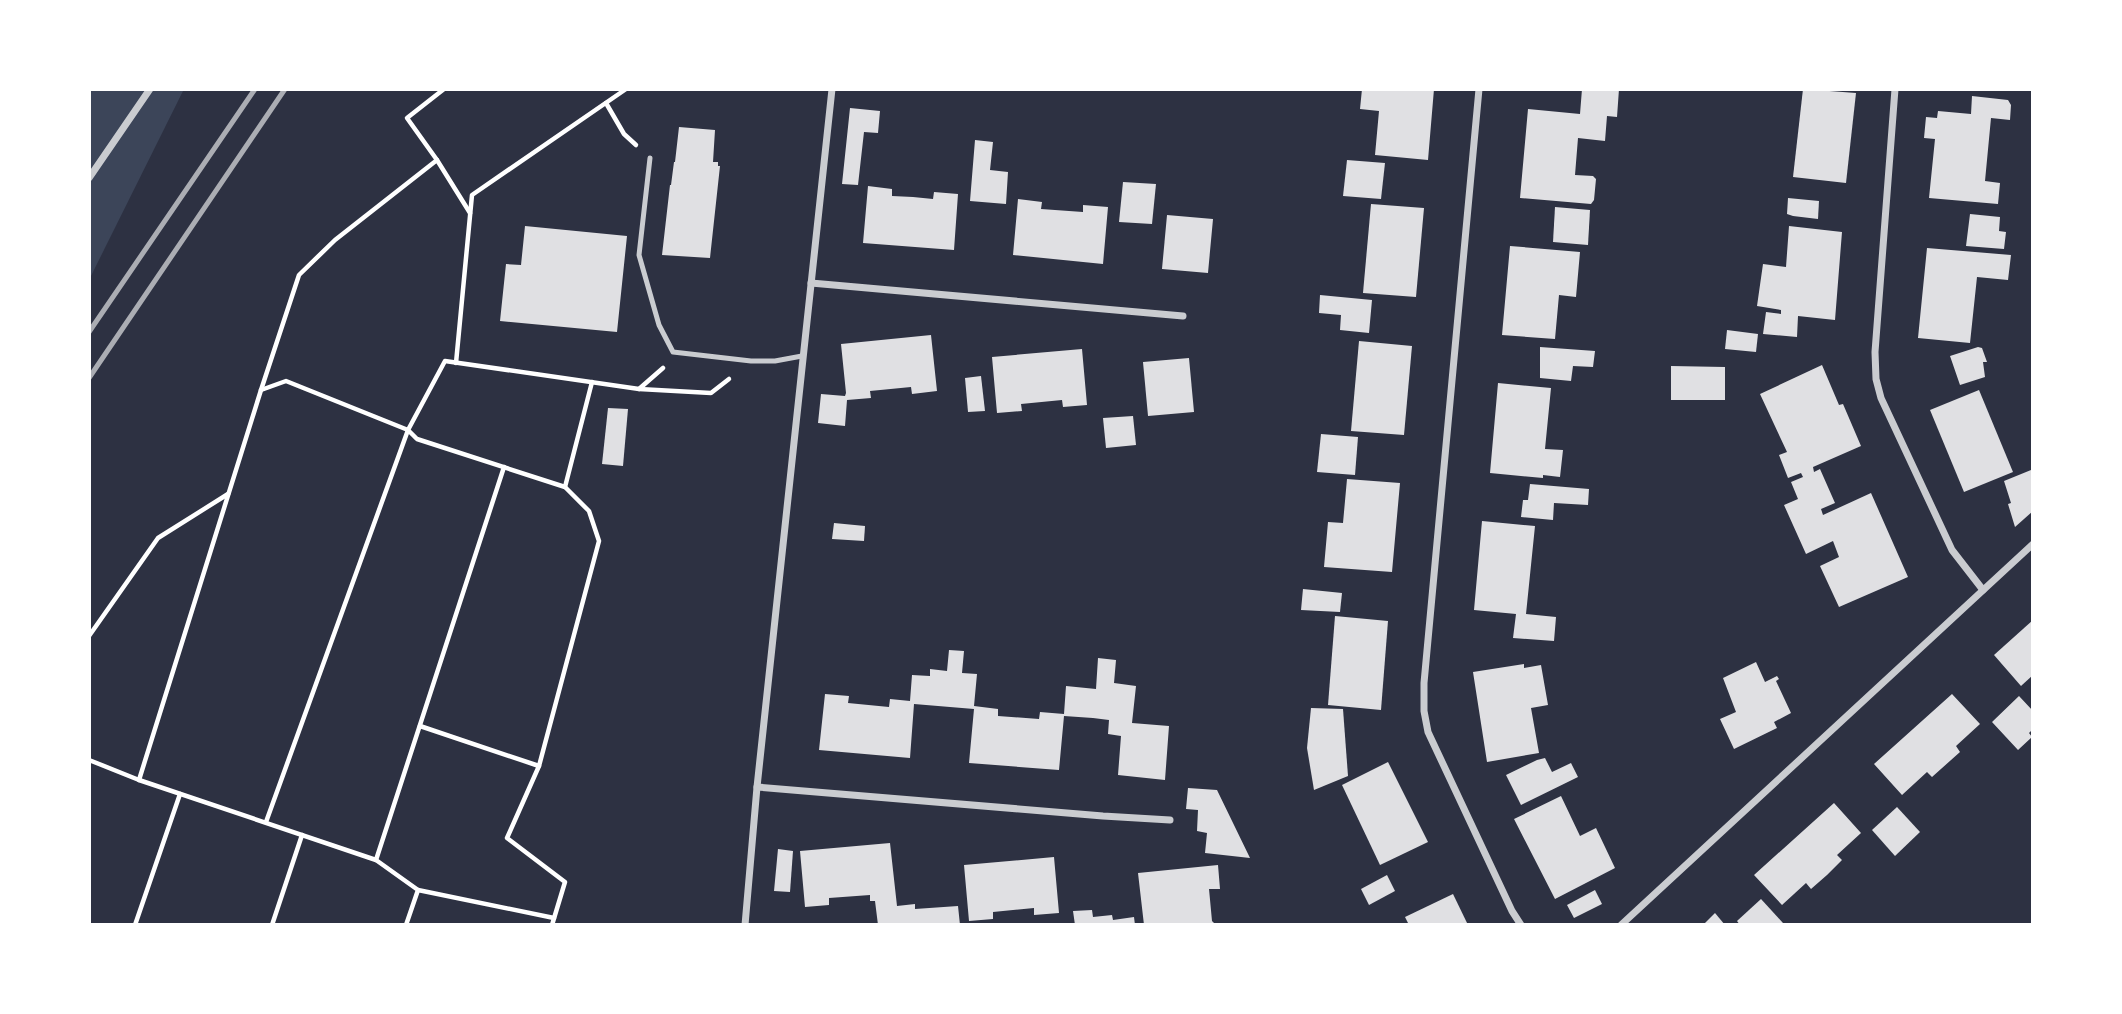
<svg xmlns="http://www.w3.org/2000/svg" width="2122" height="1014" viewBox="0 0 2122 1014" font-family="'Crimson Pro',serif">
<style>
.green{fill:#3c4559}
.building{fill:#e0e0e3}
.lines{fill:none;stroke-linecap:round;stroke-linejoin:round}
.path{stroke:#fff;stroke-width:4.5}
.service{stroke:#caccd0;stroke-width:5}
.minor{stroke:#caccd0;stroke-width:7}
.rail{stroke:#abadb3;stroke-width:5}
</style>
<rect width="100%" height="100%" fill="#2d3142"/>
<polygon class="green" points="89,89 184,89 89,280"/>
<g class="building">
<polygon points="1362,89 1434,89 1428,160 1375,155 1379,111 1360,109"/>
<polygon points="1582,89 1619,89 1617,117 1607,116 1605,141 1578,138 1575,175 1593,176 1596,179 1594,200 1591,204 1520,198 1528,109 1580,114"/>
<polygon points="1803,89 1856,93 1846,183 1793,177"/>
<polygon points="1972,96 2008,100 2011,105 2010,120 1991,118 1985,181 2000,183 1998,204 1929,198 1935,139 1924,138 1926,117 1937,118 1938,111 1971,114"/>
<polygon points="850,108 880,111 878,133 864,132 858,185 842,184"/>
<polygon points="679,127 715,130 713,162 718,162 718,166 720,166 710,258 662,255 670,185 671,185 674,162 675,162"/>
<polygon points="975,140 993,142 990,170 1008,172 1006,204 970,201"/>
<polygon points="1347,160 1385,163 1381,199 1343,196"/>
<polygon points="1123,182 1156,184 1152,224 1119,222"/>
<polygon points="868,186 892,189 892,196 913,197 933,199 934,192 958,194 954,250 863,243"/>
<polygon points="1788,198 1819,201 1818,219 1793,216 1787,214"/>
<polygon points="1018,199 1042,202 1041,209 1083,212 1083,205 1108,207 1103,264 1013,255"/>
<polygon points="1371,204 1424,208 1416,297 1363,293"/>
<polygon points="1555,207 1590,210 1588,245 1553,242"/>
<polygon points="1970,214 2000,217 1999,231 2006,232 2004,249 1966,246"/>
<polygon points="1167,215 1213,219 1208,273 1162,269"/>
<polygon points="525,226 627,236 617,332 500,321 506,264 521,265"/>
<polygon points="1789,226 1842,232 1835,320 1798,316 1797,337 1763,334 1766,312 1781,314 1781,310 1757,306 1763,264 1786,267"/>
<polygon points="1510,246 1580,252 1576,297 1559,295 1555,339 1502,335"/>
<polygon points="1927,248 2011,255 2008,280 1977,277 1970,343 1918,338"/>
<polygon points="1320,295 1372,300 1369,333 1340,330 1341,315 1319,313"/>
<polygon points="1727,330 1758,334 1756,352 1725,349"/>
<polygon points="931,335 937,391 912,394 911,387 870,391 871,398 847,400 845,426 818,423 821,394 845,396 846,393 841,344"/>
<polygon points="1359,341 1412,346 1404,435 1351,431"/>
<polygon points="1540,347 1595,351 1593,367 1573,366 1571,381 1540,378"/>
<polygon points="1978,347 1982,348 1987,362 1983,362 1985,377 1960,385 1950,356"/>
<polygon points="1082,349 1087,405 1063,407 1062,400 1021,404 1022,411 997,413 992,357"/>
<polygon points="1189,358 1194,412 1148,416 1143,362"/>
<polygon points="1822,365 1839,405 1843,404 1861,446 1813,467 1814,472 1820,469 1835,503 1821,509 1823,515 1871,493 1908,577 1839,607 1820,566 1839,557 1833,541 1806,554 1784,505 1798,499 1791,482 1803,477 1801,473 1788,478 1779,455 1787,452 1760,394"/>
<polygon points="1671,366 1725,367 1725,400 1671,400"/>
<polygon points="981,376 985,411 968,412 965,378"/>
<polygon points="1498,383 1551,388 1545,449 1563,450 1560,477 1543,475 1543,478 1490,473"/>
<polygon points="1979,390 2013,472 1964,492 1930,410"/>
<polygon points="608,408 628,409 623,466 602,464"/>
<polygon points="1133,416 1136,445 1106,448 1103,418"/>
<polygon points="1321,434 1358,437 1355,475 1317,472"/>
<polygon points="2031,470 2033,471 2033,511 2015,527 2008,504 2011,503 2004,481"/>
<polygon points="1347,479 1400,483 1392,572 1324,567 1328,522 1343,523"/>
<polygon points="1530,484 1589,489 1588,505 1554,503 1553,520 1521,517 1523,500 1528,500"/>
<polygon points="1482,521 1535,526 1526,614 1556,617 1554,641 1513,638 1516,614 1474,610"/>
<polygon points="834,523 865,526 864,541 832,539"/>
<polygon points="1303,589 1342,593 1340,612 1301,610"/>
<polygon points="1335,616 1388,621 1381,710 1328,705"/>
<polygon points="2033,620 2033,675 2021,686 1994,655"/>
<polygon points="949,650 964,651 962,673 977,674 974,706 998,709 998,716 1039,719 1040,712 1064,714 1066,686 1096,689 1098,658 1116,660 1114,683 1136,686 1132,723 1169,726 1165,780 1118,775 1121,736 1108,734 1109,720 1093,718 1064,716 1059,770 969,763 974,709 914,704 910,758 819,750 825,694 849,696 848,703 889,707 890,699 910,701 912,675 930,676 930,669 947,671"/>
<polygon points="1756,662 1765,682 1777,676 1779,679 1776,681 1791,713 1774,722 1777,728 1734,749 1720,719 1736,712 1723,678"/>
<polygon points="1524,664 1524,668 1541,665 1548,705 1531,708 1539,753 1487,762 1473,672"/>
<polygon points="1952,694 1980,724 1956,746 1960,752 1932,777 1927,772 1902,795 1874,764"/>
<polygon points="2019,696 2033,711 2033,729 2029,733 2032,737 2018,750 1992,722"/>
<polygon points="1311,708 1343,709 1348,776 1314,790 1307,748"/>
<polygon points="1545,758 1552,772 1571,763 1578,777 1521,805 1506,775 1537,760"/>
<polygon points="1388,762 1428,842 1380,865 1342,785"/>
<polygon points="1188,788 1217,790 1250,858 1205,853 1207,833 1197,831 1198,810 1186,809"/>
<polygon points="1561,796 1580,836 1596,828 1615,868 1555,899 1514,819"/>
<polygon points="1834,803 1861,833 1837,855 1842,860 1827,875 1811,889 1806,883 1782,905 1754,875"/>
<polygon points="1897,807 1920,832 1895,856 1872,830"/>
<polygon points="890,843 897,906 915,904 915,909 958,906 960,925 878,925 875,901 870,901 870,895 829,898 829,905 805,907 800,851"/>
<polygon points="778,849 793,851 790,892 774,891"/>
<polygon points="1054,857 1059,913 1034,915 1034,908 1013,910 993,912 993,919 969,921 964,865"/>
<polygon points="1218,865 1220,889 1209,889 1212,921 1216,925 1186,925 1186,923 1144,925 1138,873"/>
<polygon points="1387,875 1395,891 1369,905 1361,889"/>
<polygon points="1595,890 1602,904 1574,918 1567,905"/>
<polygon points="1453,894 1468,925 1409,925 1405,917"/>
<polygon points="1761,899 1783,923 1740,925 1737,921"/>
<polygon points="1092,910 1093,917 1112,915 1113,920 1134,917 1135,925 1075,925 1073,911"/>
<polygon points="1715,913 1725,925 1703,925"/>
</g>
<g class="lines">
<g class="path">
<polyline points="606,103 624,134 636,145"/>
<polyline points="437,160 407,118 444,89"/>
<polyline points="456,363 472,195 626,89"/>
<polyline points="639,389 711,393 729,379"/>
<polyline points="261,390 299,275 335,240 437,160 470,213"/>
<polyline points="565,487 592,382"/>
<polyline points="89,636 158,538 228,494"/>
<polyline points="420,726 539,766 507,838 565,882 552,925"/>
<polyline points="89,760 139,780 376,860"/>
<polyline points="539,766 599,541 589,511 565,487 417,439 408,430 445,361 639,389 663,368"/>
<polyline points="139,780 261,390 286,381 408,430 266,822"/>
<polyline points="418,890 554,918"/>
<polyline points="135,925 180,794"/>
<polyline points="272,925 302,835"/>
<polyline points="406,925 418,890 376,860 504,467"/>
</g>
<polyline class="service" points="650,158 639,255 659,325 673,352 751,361 775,361 802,356"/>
<g class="minor">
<polyline points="1479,89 1424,683 1424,711 1428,732 1512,911 1521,925"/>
<polyline points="1895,89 1875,352 1876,379 1881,398 1952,550 1983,590"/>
<polyline points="89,178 150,89"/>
<polyline points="811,283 1183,316"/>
<polyline points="757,787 1103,816 1170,820"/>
<polyline points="745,925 757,787 832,89"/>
<polyline points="1621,925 2033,544"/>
</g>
<g class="rail">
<polyline points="89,332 255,89"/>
<polyline points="89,378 285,89"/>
</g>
</g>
<rect width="2122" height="1014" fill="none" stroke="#ffffff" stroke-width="182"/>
</svg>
